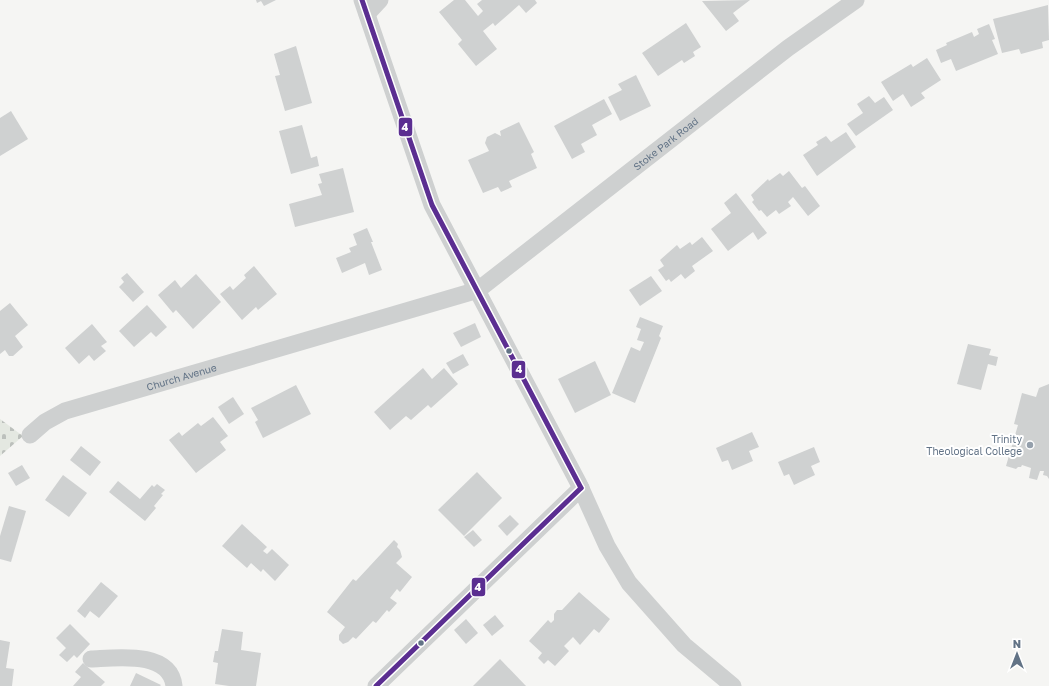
<svg xmlns="http://www.w3.org/2000/svg" width="1049" height="686" viewBox="0 0 1049 686" font-family="'Golos Text',sans-serif">
<style>
.cemetery{fill:url(#cemetery-stones)}
.building{fill:#cfd1d1}
.lines{fill:none;stroke-linecap:round;stroke-linejoin:round}
.street{stroke:#ced0d0;stroke-width:17}
.bus-1-casing{stroke:#fff;stroke-width:8}
.bus-1{stroke:#5b2e91;stroke-width:5}
.bus-dot{fill:#627386;stroke:#fff;stroke-width:1.5}
.poi-dot{fill:#95a0ac;stroke:#fff;stroke-width:1.5}
.labels{text-anchor:middle;dominant-baseline:central;stroke-width:4;stroke-linejoin:round;paint-order:stroke}
.street-label{font-size:10px;fill:#627386;stroke:#fff}
.poi-label{font-size:10px;fill:#627386;stroke:#fff;text-anchor:end}
.line-badge{stroke:#fff;stroke-width:1.5}
.badge-label{font-size:11px;text-anchor:middle;font-weight:bold;fill:#fff}
</style>
<defs>
<pattern id="cemetery-stones" width="16" height="16" patternUnits="userSpaceOnUse"><rect width="16" height="16" fill="#e4e8e1"/><path d="M2 7V4a2 2 0 0 1 4 0v3zM10 15v-3a2 2 0 0 1 4 0v3z" fill="#bcc0bc"/></pattern>
</defs>
<rect width="100%" height="100%" fill="#f5f5f3"/>
<polygon class="cemetery" points="0,419 23,436 0,456"/>
<g class="building">
<polygon points="256,0 276,0 264,6 261,1 257,3"/>
<polygon points="454,0 465,0 478,16 483,11 477,4 482,0 535,0 537,3 526,13 519,5 495,26 493,23 483,31 497,49 476,66 458,44 462,40 439,12"/>
<polygon points="750,0 733,13 739,21 726,31 702,1"/>
<polygon points="1048,5 1049,40 1042,42 1043,48 1021,54 1019,49 1002,53 993,19"/>
<polygon points="686,23 701,47 693,52 695,56 684,63 682,60 658,76 642,53"/>
<polygon points="989,24 995,39 992,40 998,54 956,71 951,59 941,63 936,50 947,45 946,43 972,32 974,37 979,34 977,29"/>
<polygon points="296,46 312,103 285,111 275,76 280,75 274,54"/>
<polygon points="927,58 941,80 921,93 925,98 911,107 903,94 893,101 881,82 911,64 913,67"/>
<polygon points="636,75 651,106 620,121 608,97 622,90 618,84"/>
<polygon points="869,96 875,103 884,97 893,110 856,136 847,124 863,113 857,104"/>
<polygon points="604,99 612,114 592,125 597,135 581,144 585,152 572,159 554,126"/>
<polygon points="11,111 28,139 0,156 0,118"/>
<polygon points="519,122 534,152 531,154 537,168 509,181 512,187 501,192 498,187 483,193 468,160 489,151 485,143 487,137 495,133 501,136 500,131"/>
<polygon points="302,125 311,158 317,156 319,166 291,174 279,131"/>
<polygon points="846,132 856,147 817,176 803,155 818,145 816,142 826,136 831,142"/>
<polygon points="343,168 354,212 295,227 289,204 322,195 318,184 322,183 319,174"/>
<polygon points="789,171 802,188 805,186 820,206 808,216 793,197 788,202 791,206 779,214 776,210 767,217 761,210 759,211 752,202 754,200 751,195 768,179 769,181 780,173 783,176"/>
<polygon points="736,193 767,233 758,240 753,232 728,251 711,229 731,213 724,203"/>
<polygon points="367,228 373,242 371,242 382,270 369,275 365,263 342,273 336,258 351,252 349,248 357,245 353,234"/>
<polygon points="702,237 713,251 692,266 695,271 685,279 681,274 671,282 669,279 666,281 658,270 664,266 660,260 677,245 680,249 690,242 692,245"/>
<polygon points="254,266 277,294 258,310 256,307 242,320 220,294 230,286 233,290 246,278 244,275"/>
<polygon points="127,273 144,292 133,302 119,287 124,282 121,278"/>
<polygon points="196,274 221,302 193,329 176,310 173,313 158,295 175,280 181,288"/>
<polygon points="651,276 662,291 640,306 629,290"/>
<polygon points="10,303 28,325 15,336 23,347 13,356 9,356 5,350 0,354 0,311"/>
<polygon points="147,305 167,327 156,337 151,332 134,347 119,331"/>
<polygon points="640,317 663,326 659,336 661,338 635,403 612,393 631,347 640,351 644,342 637,340 641,329 636,327"/>
<polygon points="475,323 481,337 461,347 453,333"/>
<polygon points="92,324 107,342 101,346 106,351 94,361 89,355 79,364 65,348"/>
<polygon points="968,344 991,349 989,355 998,357 996,366 988,364 981,390 957,384"/>
<polygon points="463,354 469,365 453,374 446,363"/>
<polygon points="595,361 611,395 575,413 558,379"/>
<polygon points="423,368 432,379 444,368 458,384 431,408 428,405 411,420 406,416 390,430 374,412"/>
<polygon points="1049,384 1049,479 1047,476 1043,475 1044,471 1040,471 1037,480 1029,478 1031,468 1022,465 1021,467 1018,467 1016,469 1006,466 1018,425 1014,424 1022,393 1036,397 1039,388"/>
<polygon points="296,385 311,414 263,438 255,422 258,420 251,408"/>
<polygon points="233,397 244,414 229,424 218,407"/>
<polygon points="213,417 228,436 220,442 226,450 196,473 169,440 179,432 182,436 198,423 201,426"/>
<polygon points="752,432 759,447 749,451 753,461 732,470 728,460 722,462 716,448"/>
<polygon points="81,446 101,462 90,476 70,460"/>
<polygon points="814,447 820,462 811,466 815,475 794,485 789,474 784,476 778,462"/>
<polygon points="22,465 30,478 16,486 8,473"/>
<polygon points="477,472 502,498 464,536 438,510"/>
<polygon points="63,475 87,493 69,517 45,500"/>
<polygon points="118,481 140,499 152,485 154,487 157,484 165,490 161,494 163,495 154,506 156,508 145,521 109,492"/>
<polygon points="9,506 26,511 11,562 0,559 0,536"/>
<polygon points="510,515 519,524 507,536 498,526"/>
<polygon points="242,524 267,547 263,551 267,554 272,549 289,565 275,581 263,569 261,572 251,563 247,568 222,546"/>
<polygon points="473,530 482,540 474,547 464,537"/>
<polygon points="394,540 398,544 397,547 400,550 402,557 396,563 412,577 400,592 397,589 390,598 397,603 389,612 387,610 376,623 373,621 356,639 353,637 348,642 343,644 339,640 339,635 345,627 327,612 353,579 356,581"/>
<polygon points="101,582 118,596 99,618 90,611 85,618 77,611"/>
<polygon points="579,592 610,619 599,633 594,629 580,645 573,637 564,646 569,651 555,666 548,660 544,664 538,658 542,653 529,641 548,620 551,623 554,620 554,614 557,610 562,610"/>
<polygon points="495,615 504,626 492,636 483,625"/>
<polygon points="466,619 478,633 466,644 454,630"/>
<polygon points="70,624 90,644 77,658 74,655 67,662 59,655 66,648 56,638"/>
<polygon points="222,629 243,632 241,650 261,653 256,686 229,686 215,684 218,663 213,662 215,651 218,651"/>
<polygon points="0,640 10,642 6,668 14,669 12,686 0,686"/>
<polygon points="500,659 526,686 473,686"/>
<polygon points="83,663 105,682 101,686 73,686 81,677 75,672"/>
<polygon points="136,673 161,685 160,686 130,686"/>
</g>
<g class="lines">
<g class="street">
<polyline points="362,0 432,205 579,484 607,546 629,583 684,645 733,686"/>
<polyline points="367,14 380,0"/>
<path id="s1" d="M30,435L45,422L65,411L478,290L788,48L856,0"/>
<path d="M91,659C116,658 170,650 174,686"/>
<polyline points="376,686 581,488"/>
</g>
<defs>
<g id="bus-1">
<polyline points="362,0 432,205 581,488"/>
<polyline points="376,686 581,488"/>
</g>
</defs>
<use href="#bus-1" class="bus-1-casing"/>
<use href="#bus-1" class="bus-1"/>
</g>
<g class="bus-dot">
<circle cx="509" cy="351" r="3.5"/>
<circle cx="421" cy="643" r="3.5"/>
</g>
<circle class="poi-dot" cx="1030" cy="445" r="4"/>
<g class="labels">
<g class="street-label">
<text stroke="none"><textPath href="#s1" startOffset="711">Stoke Park Road</textPath></text>
<text stroke="none"><textPath href="#s1" startOffset="164">Church Avenue</textPath></text>
</g>
<g class="poi-label">
<text x="1022" y="439">Trinity<tspan x="1022" dy="12">Theological College</tspan></text>
</g>
</g>
<g class="line-badge">
<rect x="398" y="117" width="15" height="20" rx="4" fill="#5b2e91"/>
<rect x="511" y="360" width="15" height="19" rx="4" fill="#5b2e91"/>
<rect x="471" y="577" width="15" height="20" rx="4" fill="#5b2e91"/>
</g>
<g class="badge-label">
<text x="405" y="131">4</text>
<text x="519" y="373">4</text>
<text x="478" y="591">4</text>
</g>
<g transform="translate(1017 654)" stroke="#ffffff" stroke-width="3" paint-order="stroke">
<path d="M0-3L7 15L0 10L-7 15Z" fill="#627386"/>
<text y="-6" font-size="11" font-weight="bold" text-anchor="middle" fill="#627386">N</text>
</g>
</svg>
